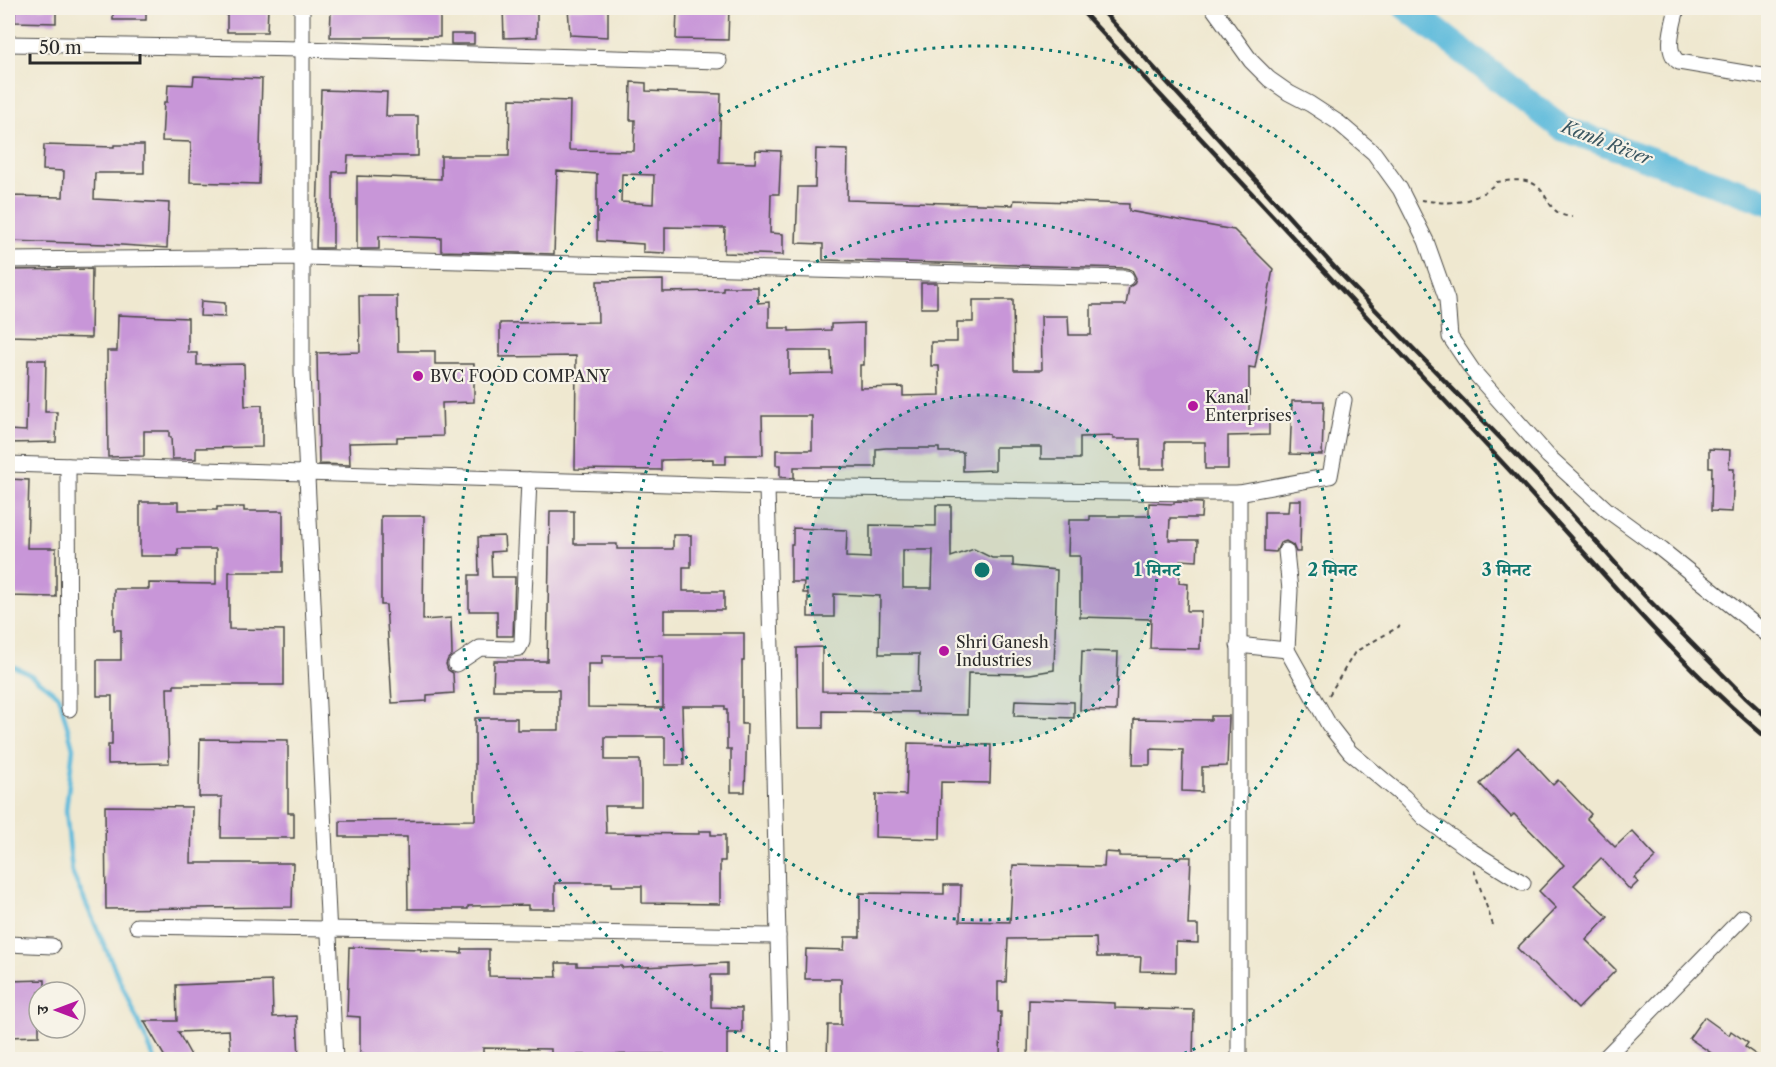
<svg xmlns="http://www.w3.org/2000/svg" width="1776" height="1067" viewBox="0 0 1776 1067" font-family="'Libre Caslon Text','Noto Serif Devanagari',serif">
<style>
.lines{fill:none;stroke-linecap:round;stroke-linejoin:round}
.stream{stroke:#5cbadb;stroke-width:4.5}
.river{stroke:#5cbadb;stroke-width:26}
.building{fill:#c896d8;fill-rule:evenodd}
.minor-casing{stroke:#484744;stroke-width:17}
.path{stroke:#484744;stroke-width:2;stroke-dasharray:4.5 4.5;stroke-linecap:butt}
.minor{stroke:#fff;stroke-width:15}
.rail{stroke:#2b2b2b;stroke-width:4.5}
.ring{fill:none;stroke:#0f766e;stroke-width:3;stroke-dasharray:3 6}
.poi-dot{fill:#b5179e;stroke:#f7f3e8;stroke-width:2}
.labels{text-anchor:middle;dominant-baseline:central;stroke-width:4.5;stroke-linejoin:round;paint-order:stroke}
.poi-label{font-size:16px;fill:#2b2b2b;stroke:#f7f3e8;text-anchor:start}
.water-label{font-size:18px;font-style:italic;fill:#3a5660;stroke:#f7f3e8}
.centre{fill:#0f766e;stroke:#f7f3e8;stroke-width:3}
.ring-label{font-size:18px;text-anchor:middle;font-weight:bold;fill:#0f766e;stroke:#f7f3e8;stroke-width:4.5;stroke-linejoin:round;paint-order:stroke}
</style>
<rect width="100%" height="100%" fill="#f7f3e8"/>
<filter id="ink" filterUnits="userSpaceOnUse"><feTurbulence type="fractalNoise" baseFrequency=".0167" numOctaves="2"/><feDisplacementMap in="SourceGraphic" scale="12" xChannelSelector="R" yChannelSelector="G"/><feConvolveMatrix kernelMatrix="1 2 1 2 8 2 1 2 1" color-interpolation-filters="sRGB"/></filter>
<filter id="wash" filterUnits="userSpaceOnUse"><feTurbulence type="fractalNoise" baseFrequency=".008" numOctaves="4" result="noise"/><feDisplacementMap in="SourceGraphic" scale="24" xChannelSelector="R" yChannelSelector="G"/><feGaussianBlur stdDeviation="1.35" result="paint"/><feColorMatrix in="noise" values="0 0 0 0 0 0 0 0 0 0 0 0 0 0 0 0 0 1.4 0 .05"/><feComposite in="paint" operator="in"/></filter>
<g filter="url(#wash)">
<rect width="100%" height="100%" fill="#efe8d0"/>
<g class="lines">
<polyline class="stream" points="8,664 28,673 59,696 73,748 66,810 72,872 155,1060"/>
<polyline class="river" points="1407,8 1562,128 1768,202"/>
</g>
<g id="blocks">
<g class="building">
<polygon points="15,8 56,8 56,23 15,22"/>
<rect x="113" y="8" width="33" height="12"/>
<polygon points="227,8 268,8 267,32 227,32"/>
<polygon points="503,8 537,8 537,37 504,38"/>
<polygon points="568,8 608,8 608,37 570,35"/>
<polygon points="677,8 729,8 728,40 676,39"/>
<polygon points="331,11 440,11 440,37 330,37"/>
<rect x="451" y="34" width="23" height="10"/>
<polygon points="194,76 262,79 259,184 190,182 191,142 162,141 164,102 167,102 168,84 193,85"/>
<path d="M631,82L646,83V91L721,94L719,162L755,163L756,150L781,151L779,194H771L770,233L783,234V255L724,253L725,228L665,227V253L643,252V244L597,241V174L557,171L554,254L441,251V238L379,236V249H357V176L441,179V156H509L510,99L570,101L569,150L634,151L635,120H630ZM622,174L654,175L653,204L621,202Z"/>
<polygon points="321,90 387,92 386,116 418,116 418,156 348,156 347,172 333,172 333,248 316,248"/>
<polygon points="44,145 114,147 114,145 144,145 144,173 95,173 94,199 169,203 167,248 106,244 8,241 8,196 63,197 64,171 43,170"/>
<path d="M816,149L848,150L847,200L1013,205L1014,200L1129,204V211L1234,230L1273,269L1255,368L1249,367V419L1269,418V435L1228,436V469H1205V442H1165V469H1140V439H1113V436L1080,437V459H1041V447H995V470L963,471V452H939V448H886L876,449V467H794V478L780,477V465H776V450H812V416H762L763,455H726V464H713V459L661,460V470L575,469L576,356L500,357V323L598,322L597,281L663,280V292L723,291V287H758V303L769,302V328H789V331L831,330V324L864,323V365H860V388L903,387V396L940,395L939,366H931V342H957V322H973V300H1013L1014,370H1042L1041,316H1068L1069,335H1091V305H1126L1129,287L1134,284L1136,278L1132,270L1126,268L823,260V244L796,243L798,187H815ZM789,351H831L832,373L789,374Z"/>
<polygon points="92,269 91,338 8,336 8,270"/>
<rect x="921" y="283" width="16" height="25"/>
<polygon points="359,296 397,296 398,351 435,351 435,364 474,364 474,402 442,403 443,436 397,437 397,442 349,443 350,465 319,464 317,353 360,352"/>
<polygon points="201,301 225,303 225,317 200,316"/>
<polygon points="118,315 188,318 188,353 197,353 197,365 244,364 245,406 262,405 262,447 196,448 196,459 172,459 171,437 169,437 169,431 144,431 144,456 108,457 107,351 117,351"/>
<polygon points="28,360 46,360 45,412 57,412 56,442 8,443 8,430 26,431"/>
<polygon points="1292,401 1324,401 1322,455 1290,454"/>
<polygon points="1709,449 1730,450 1729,469 1734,469 1732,512 1711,511 1712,467 1709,467"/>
<polygon points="8,479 29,480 27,548 56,548 56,597 8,596"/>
<polygon points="1289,500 1301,500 1300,552 1296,552 1293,545 1286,541 1280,543 1276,552 1264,551 1264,512 1288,512"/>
<polygon points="140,502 178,502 178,510 217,510 217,507 244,507 244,511 283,511 283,572 229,572 229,629 284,630 284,685 174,685 174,688 167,688 169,763 108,764 108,745 112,745 112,696 97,696 97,660 121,660 121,630 114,630 114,589 149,589 149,583 216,584 216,549 178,549 178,556 140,556"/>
<polygon points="1174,502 1202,503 1201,518 1170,518 1169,540 1198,540 1197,561 1180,560 1179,583 1188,584 1187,611 1201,611 1200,649 1150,648 1151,619 1080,617 1080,556 1068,556 1069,520 1090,520 1090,516 1149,516 1149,503 1174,504"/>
<path d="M936,505H951V557L974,549L992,558H1013V566L1057,570L1054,670L1030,674L968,673L967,715L918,714V712L823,711V728H798L797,648L822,647V691L918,692L919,654H879L880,596L834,594V617H808V593H803L804,582H791V544H793V528L847,530L846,557L870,558V525L936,526ZM903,550H933L932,588H903Z"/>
<path d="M550,511H574V544H617V549H673V535H691V567H683V591H724V610H664V633H744V661H742V724H747L745,792H731V749H727V710H725V706H682L684,765H665V737H605V760H640L641,784V806H605L606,833L699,834V831H711V835H725V861H720V904L642,903V886H612V883H555V909H528V905L468,906V909H408L407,837H340V821L475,820V718H517V730H559V690H493L494,661H547ZM602,656H663V708L588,707V664H602Z"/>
<polygon points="381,516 424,516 423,620 451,618 452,655 448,659 446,664 448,670 453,673 454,693 427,695 427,701 392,703 386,605 381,605"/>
<polygon points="504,536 505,551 491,552 492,577 515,577 513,636 497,636 497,611 469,611 469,575 479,575 478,537"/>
<polygon points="1082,651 1118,652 1116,711 1080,710"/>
<polygon points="1015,700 1074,702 1074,718 1014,716"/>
<polygon points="1211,716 1229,716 1227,766 1202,767 1202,792 1182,791 1183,750 1150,749 1150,765 1133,765 1134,719 1211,720"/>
<polygon points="200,739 288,740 288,813 294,813 294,838 221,838 222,797 199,797"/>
<polygon points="908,743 991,745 990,783 941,782 940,839 875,837 876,794 906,795"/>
<polygon points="1518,747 1553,785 1558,780 1591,814 1587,819 1615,847 1632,831 1656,857 1634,878 1638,882 1630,890 1601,858 1574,885 1608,917 1586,940 1616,970 1578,1009 1517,948 1556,908 1539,891 1564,865 1514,814 1511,817 1480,784"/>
<polygon points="105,806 192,807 191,863 293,863 292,907 106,909"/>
<polygon points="1105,852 1119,853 1119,856 1191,857 1188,925 1198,925 1198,943 1176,942 1176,972 1140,971 1141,957 1097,957 1096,938 1008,939 1006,982 998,982 998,1012 1001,1012 1000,1059 827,1059 828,1025 841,1025 841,979 805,979 806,949 844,950 845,937 860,937 860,893 944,894 944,885 961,885 960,921 1010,922 1013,865 1104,867"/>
<polygon points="349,947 421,949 421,951 462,953 462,949 489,949 489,976 557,977 556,963 577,963 577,966 622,966 622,968 727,963 727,975 711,975 711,1007 742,1008 742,1033 727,1033 727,1058 664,1058 664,1054 570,1055 570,1059 551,1059 551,1049 483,1048 483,1056 391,1056 391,1059 364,1059 363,1053 360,1053 360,1017 347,1016"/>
<polygon points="45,980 45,992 39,992 39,1036 8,1037 8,981"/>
<polygon points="272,981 273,1017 297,1016 299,1059 231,1059 229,1030 178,1032 193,1059 166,1059 144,1021 177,1021 176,985"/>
<polygon points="1029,1000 1115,1003 1115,1008 1194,1010 1193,1059 1028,1059"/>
<polygon points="1704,1017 1729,1035 1731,1031 1748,1043 1745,1047 1762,1059 1711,1059 1714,1055 1689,1038"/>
</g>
</g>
</g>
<g filter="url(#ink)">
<use href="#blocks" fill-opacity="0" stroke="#484744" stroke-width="1.5"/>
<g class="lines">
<defs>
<g id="minor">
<polyline points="302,8 302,373 335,1060"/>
<polyline points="1213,8 1251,61 1269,79 1289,93 1310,104 1339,123 1374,153 1400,189 1426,241 1447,300 1450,337 1473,371 1548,456 1607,510 1662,550 1768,635"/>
<path d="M1677,8C1674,23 1663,52 1679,62L1768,77"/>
<polyline points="8,44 302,49 719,61"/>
<polyline points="8,260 302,257 1126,278"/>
<polyline points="8,464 767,487 1197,493 1239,493 1330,476 1344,400"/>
<polyline points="68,466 69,709"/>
<polyline points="767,487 781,1060"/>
<polyline points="1239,493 1239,1060"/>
<polyline points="1238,645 1287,650 1290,590 1286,551"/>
<polyline points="1287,650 1329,725 1350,752 1404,797 1423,817 1467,848 1523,883"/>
<polyline points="456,664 480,648 512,649 519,648 522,642 529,480"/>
<polyline points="137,926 778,936"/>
<polyline points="8,944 52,946"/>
<polyline points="1603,1060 1743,917"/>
</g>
</defs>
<use href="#minor" class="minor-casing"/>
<g class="path">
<path d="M1421,200C1451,205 1474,204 1497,182C1505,181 1517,179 1526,181C1552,187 1542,214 1572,217"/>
<polyline points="1329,695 1355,652 1400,626"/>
<polyline points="1474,870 1493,925"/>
</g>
<use href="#minor" class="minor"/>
<g class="rail">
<path d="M1079,8C1224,163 1368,318 1513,474C1596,564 1674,660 1768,739"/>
<polyline points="1100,8 1337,270 1541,480 1645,596 1745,697 1768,718"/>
</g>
</g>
</g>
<circle cx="982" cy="570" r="175" fill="#0f766e" fill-opacity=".12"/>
<g class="ring">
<circle cx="982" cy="570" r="175"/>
<circle cx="982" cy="570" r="350"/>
<path d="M794 1059A524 524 0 1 1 1170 1059"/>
</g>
<g class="poi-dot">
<circle cx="418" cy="376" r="6"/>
<circle cx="1193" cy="406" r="6"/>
<circle cx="944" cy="651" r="6"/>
</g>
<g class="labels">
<g class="poi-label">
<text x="430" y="376">BVC FOOD COMPANY</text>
<text x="1205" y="397">Kanal<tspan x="1205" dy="18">Enterprises</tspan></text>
<text x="956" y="642">Shri Ganesh<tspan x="956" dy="18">Industries</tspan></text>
</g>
<g class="water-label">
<text transform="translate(1607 143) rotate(21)">Kanh River</text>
</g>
</g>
<circle cx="982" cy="570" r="9" class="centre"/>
<g class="ring-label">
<text x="1157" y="576">1 मिनट</text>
<text x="1332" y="576">2 मिनट</text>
<text x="1506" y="576">3 मिनट</text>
</g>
<rect width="1776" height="1067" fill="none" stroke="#f7f3e8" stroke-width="30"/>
<g transform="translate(57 1010) rotate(270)"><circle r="28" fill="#f7f3e8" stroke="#a5a39c" stroke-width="1.5"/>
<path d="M0-4.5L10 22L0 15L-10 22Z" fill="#b5179e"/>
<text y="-9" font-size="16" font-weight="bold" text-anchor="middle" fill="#2b2b2b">उ</text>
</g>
<path d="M30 54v9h110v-9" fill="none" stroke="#2b2b2b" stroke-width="3"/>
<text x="39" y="54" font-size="18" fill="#2b2b2b" stroke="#f7f3e8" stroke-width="4.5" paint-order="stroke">50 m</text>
</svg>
